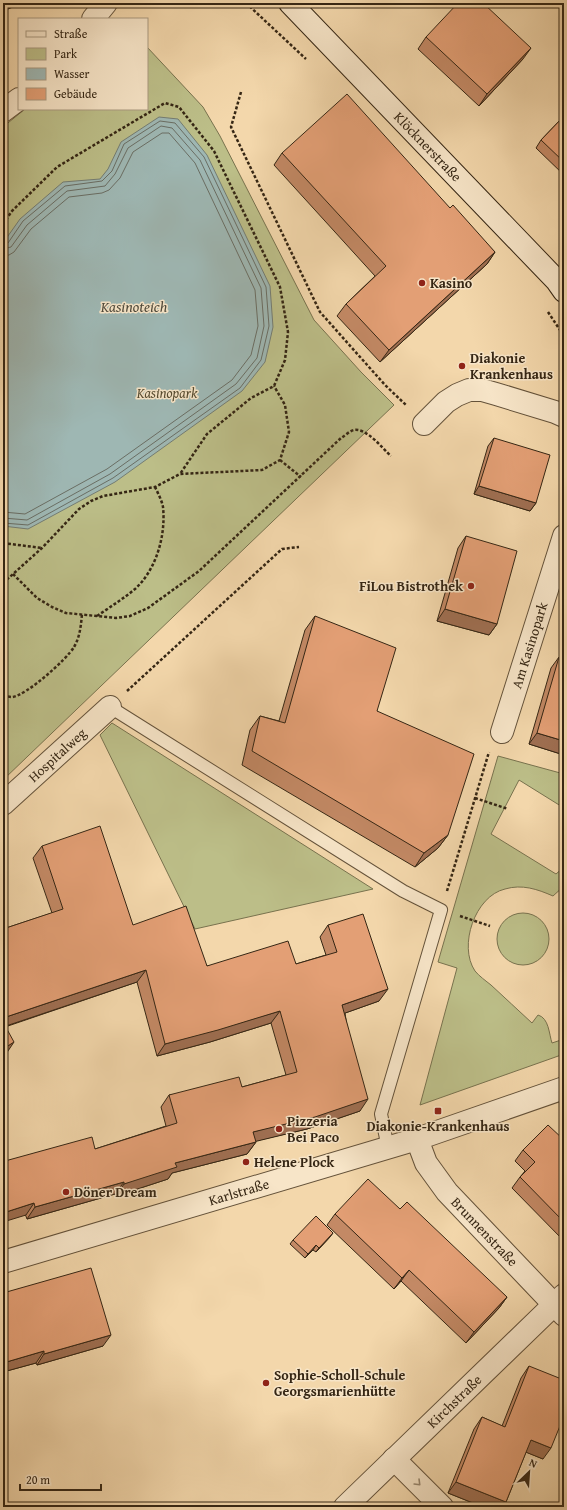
<svg xmlns="http://www.w3.org/2000/svg" width="567" height="1510" viewBox="0 0 567 1510" font-family="'Gentium Book Plus',serif">
<style>
.green{fill:#bcbe88;stroke:#78724e}
.water{fill:#9eb7b3;stroke:#747d73}
.lines{fill:none;stroke-linecap:round;stroke-linejoin:round}
.shore{stroke:#6a6e64;stroke-width:1}
.lane-casing{stroke:#64523a;stroke-width:14}
.street-casing{stroke:#64523a;stroke-width:24}
.secondary-casing{stroke:#352614;stroke-width:24}
.path{stroke:#352614;stroke-width:2.5;stroke-dasharray:3 2;stroke-linecap:butt}
.lane{stroke:#f7e5c8;stroke-width:12}
.street{stroke:#f7e5c8;stroke-width:22}
.secondary{stroke:#f7e5c8;stroke-width:22}
.wall{fill:#c38965;stroke:#352614}
.shaded-wall{fill:#9f6f52;stroke:#352614}
.building{fill:#e39f75;stroke:#352614}
.oneway{stroke:#96866e}
.poi-dot{fill:#8f2418;stroke:#f7e5c8;stroke-width:1.5}
.labels{text-anchor:middle;dominant-baseline:central;stroke-width:3;stroke-linejoin:round;paint-order:stroke}
.street-label{font-size:14px;fill:#352614;stroke:#f7e5c8}
.poi-label{font-size:14px;font-weight:bold;fill:#352614;stroke:#f7e5c8;text-anchor:start}
.park-label{font-size:14px;font-style:italic;fill:#574c31;stroke:#f7e5c8}
.water-label{font-size:15px;font-style:italic;fill:#4f4a3c;stroke:#f7e5c8}
</style>
<rect width="100%" height="100%" fill="#f3d7ab"/>
<filter id="stains"><feTurbulence type="fractalNoise" baseFrequency=".005" numOctaves="4"/><feColorMatrix values="0 0 0 0 .2 0 0 0 0 .09 0 0 0 0 .02 0 0 0 .5 -.17"/></filter>
<radialGradient id="worn" r=".72"><stop offset=".6" stop-color="#630" stop-opacity="0"/><stop offset="1" stop-color="#630" stop-opacity=".3"/></radialGradient>
<g class="green">
<polygon points="147,47 203,107 220,136 314,320 361,372 394,405 3,780 3,127 25,109 147,109"/>
<polygon points="112,723 373,889 195,929 100,735"/>
<path d="M498,756L564,774V808L519,780L491,834L556,874L564,867V886L553,896C537,889 522,884 505,889C475,896 458,946 475,971C479,976 486,981 491,985C505,998 518,1010 532,1023L538,1015C549,1018 549,1034 552,1043L564,1039V1054L420,1105L457,968L438,962Z"/>
<circle cx="523" cy="939" r="26"/>
</g>
<polygon class="water" points="159,117 178,119 207,155 270,286 273,327 265,362 242,391 115,482 28,529 3,526 3,243 20,219 63,182 100,179 108,169 121,142"/>
<g class="lines">
<g class="shore">
<polyline points="3,244 8,243 23,221 65,186 102,181 112,171 124,144 160,121 175,123 204,157 266,287 269,326 261,360 240,388 113,478 28,525 3,523"/>
<polyline points="3,249 11,247 27,225 67,191 105,186 115,174 128,148 161,126 172,128 200,160 261,288 264,326 257,358 236,384 110,474 27,520 3,518"/>
<polyline points="3,256 9,255 14,252 31,229 69,197 102,193 109,190 120,178 133,152 162,133 169,133 195,163 255,290 258,326 251,355 232,380 107,469 25,514 3,512"/>
</g>
<defs>
<polyline id="lane" points="110,707 403,891 441,910 381,1114 388,1148"/>
<g id="street">
<polyline points="93,19 106,3"/>
<polyline points="3,111 19,99"/>
<polyline points="424,424 446,402 457,395 469,390 482,390 496,394 555,412 564,416"/>
<path id="s1" d="M502,732L564,536"/>
<path id="s2" d="M3,804L110,707"/>
<path id="s3" d="M417,1139L426,1163L447,1192L564,1315"/>
<path id="s4" d="M3,1262L417,1139L564,1088"/>
<polyline points="394,1459 442,1507"/>
<path id="s5" d="M345,1507L564,1295"/>
</g>
<g id="secondary">
<path id="s6" d="M290,3L557,281L564,291"/>
</g>
</defs>
<use href="#lane" class="lane-casing"/>
<use href="#street" class="street-casing"/>
<use href="#secondary" class="secondary-casing"/>
<g class="path">
<polyline points="246,3 306,59"/>
<polyline points="241,92 231,127 320,312 385,385 407,406"/>
<polyline points="3,224 12,211 57,167 165,103 179,107 214,151 280,287 288,332 285,360 274,386 251,398 207,434 180,474"/>
<polyline points="548,312 564,336"/>
<polyline points="280,460 301,477"/>
<polyline points="3,543 42,548"/>
<path d="M13,574L37,598L52,607L66,613L116,618L130,616L148,608L199,571L341,438C345,436 349,431 354,430C367,428 382,448 391,456"/>
<polyline points="3,583 42,548 79,509 91,501 103,496 155,487 180,474 262,470 280,460 289,432 285,405 274,386"/>
<path d="M97,616C110,607 123,599 135,589C156,570 166,536 163,507C162,501 158,493 155,487"/>
<polyline points="127,691 282,549 299,547"/>
<path d="M3,696C6,696 9,697 12,697C26,696 67,659 74,647C80,637 81,625 82,614"/>
<polyline points="475,798 508,809"/>
<polyline points="447,891 489,752"/>
<polyline points="460,916 490,926"/>
</g>
<use href="#lane" class="lane"/>
<use href="#street" class="street"/>
<use href="#secondary" class="secondary"/>
</g>
<g class="wall">
<polygon points="426,37 523,59 479,106 418,49"/>
<polygon points="564,116 564,175 536,148 541,140"/>
<polygon points="282,153 450,208 495,252 487,264 380,362 337,316 346,304 375,276 274,165"/>
<polygon points="494,438 536,503 530,511 474,494 488,446"/>
<polygon points="466,536 497,624 489,635 437,621 458,548"/>
<polygon points="315,616 377,711 448,835 438,848 415,867 242,765 250,730 260,716 279,721 305,630"/>
<polygon points="564,644 564,755 529,744 551,668 559,657 561,657"/>
<polygon points="42,846 133,925 207,966 296,964 326,955 320,937 328,925 379,1001 345,1013 360,1111 307,1129 255,1141 256,1142 247,1154 172,1173 168,1179 116,1196 115,1194 27,1219 5,1161 95,1149 166,1126 161,1107 169,1095 242,1087 286,1075 271,1023 210,1042 157,1056 137,982 5,1027 6,1054 3,929 52,913 33,858"/>
<polygon points="564,1140 564,1241 512,1188 520,1177 525,1171 515,1161 523,1150"/>
<polygon points="400,1209 507,1297 499,1308 466,1343 401,1281 394,1289 327,1225 335,1214"/>
<polygon points="330,1237 316,1252 313,1250 305,1258 290,1244 293,1240"/>
<polygon points="3,1293 103,1346 37,1365 36,1363 3,1372"/>
<polygon points="529,1366 543,1459 526,1452 506,1502 502,1507 483,1507 448,1493 474,1429 482,1417 502,1426 521,1378"/>
</g>
<g class="shaded-wall">
<polygon points="3,3 23,3 3,11"/>
<polygon points="531,48 523,59 479,106 487,94"/>
<polygon points="495,252 487,264 380,362 389,350"/>
<polygon points="479,486 536,503 530,511 474,494"/>
<polygon points="445,609 497,624 489,635 437,621"/>
<polygon points="537,733 564,741 564,755 529,744"/>
<polygon points="448,835 438,848 415,867 424,853"/>
<polygon points="146,970 137,982 3,1027 3,1018"/>
<polygon points="388,989 379,1001 334,1017 342,1005"/>
<polygon points="280,1011 271,1023 210,1042 157,1056 165,1044"/>
<polygon points="14,1042 6,1054 3,1056 3,1049"/>
<polygon points="368,1099 360,1111 307,1129 245,1144 253,1132"/>
<polygon points="256,1142 247,1154 172,1173 168,1179 116,1196 124,1184 175,1163"/>
<polygon points="124,1182 115,1194 27,1219 35,1207"/>
<polygon points="34,1203 26,1215 3,1222 3,1213"/>
<polygon points="333,1233 330,1237 316,1252 319,1248"/>
<polygon points="316,1245 313,1250 305,1258 308,1254"/>
<polygon points="409,1270 401,1281 394,1289 402,1278"/>
<polygon points="507,1297 499,1308 466,1343 474,1332"/>
<polygon points="111,1335 103,1346 37,1365 44,1354"/>
<polygon points="44,1351 36,1363 3,1372 3,1363"/>
<polygon points="531,1440 551,1448 543,1459 523,1451"/>
<polygon points="456,1482 506,1502 502,1507 483,1507 448,1493"/>
</g>
<g class="building">
<polygon points="458,3 483,3 531,48 487,94 426,37"/>
<polygon points="347,94 450,208 453,205 495,252 389,350 346,304 386,266 282,153"/>
<polygon points="564,116 564,162 541,140"/>
<polygon points="494,438 550,455 536,503 479,486"/>
<polygon points="466,536 517,551 497,624 445,609"/>
<polygon points="315,616 396,648 377,711 474,754 448,835 424,853 252,751 260,716 285,723"/>
<polygon points="559,657 564,658 564,741 537,733"/>
<polygon points="100,826 133,925 186,906 207,966 288,941 296,964 337,952 328,925 363,914 388,989 342,1005 368,1099 315,1117 253,1132 256,1142 175,1163 177,1167 124,1184 124,1182 35,1207 34,1203 3,1213 3,1154 5,1161 92,1137 95,1149 177,1123 169,1095 239,1077 242,1087 297,1072 280,1011 218,1030 165,1044 146,970 3,1018 3,929 63,909 42,846"/>
<polygon points="3,1022 14,1042 3,1049"/>
<polygon points="548,1125 564,1140 564,1222 520,1177 535,1162 523,1150"/>
<polygon points="368,1179 400,1209 407,1202 507,1297 474,1332 409,1270 402,1278 335,1214"/>
<polygon points="316,1216 333,1233 319,1248 316,1245 308,1254 293,1240"/>
<polygon points="91,1268 111,1335 44,1354 44,1351 3,1363 3,1293"/>
<polygon points="529,1366 564,1380 564,1416 551,1448 531,1440 506,1502 456,1482 482,1417 505,1427"/>
</g>
<defs><path id="oneway-chevron" d="M-2-3.5L2.5 0L-2 3.5" fill="none" stroke-width="1.6" stroke-linecap="round" stroke-linejoin="round"/></defs>
<use class="oneway" href="#oneway-chevron" transform="translate(418 1483) rotate(45)"/>
<g class="poi-dot">
<circle cx="422" cy="283" r="4"/>
<circle cx="462" cy="366" r="4"/>
<circle cx="471" cy="586" r="4"/>
<rect x="434" y="1107" width="8" height="8" rx="2"/>
<circle cx="279" cy="1129" r="4"/>
<circle cx="246" cy="1162" r="4"/>
<circle cx="66" cy="1192" r="4"/>
<circle cx="266" cy="1383" r="4"/>
</g>
<g class="labels">
<g class="street-label">
<text stroke="none"><textPath href="#s6" startOffset="199">Klöcknerstraße</textPath></text>
<text stroke="none"><textPath href="#s1" startOffset="91">Am Kasinopark</textPath></text>
<text stroke="none"><textPath href="#s2" startOffset="73">Hospitalweg</textPath></text>
<text stroke="none"><textPath href="#s4" startOffset="246">Karlstraße</textPath></text>
<text stroke="none"><textPath href="#s3" startOffset="116">Brunnenstraße</textPath></text>
<text stroke="none"><textPath href="#s5" startOffset="152">Kirchstraße</textPath></text>
</g>
<g class="poi-label">
<text x="430" y="283">Kasino</text>
<text x="470" y="358">Diakonie<tspan x="470" dy="16">Krankenhaus</tspan></text>
<text x="463" y="586" text-anchor="end">FiLou Bistrothek</text>
<text x="287" y="1121">Pizzeria<tspan x="287" dy="16">Bei Paco</tspan></text>
<text x="438" y="1126" text-anchor="middle">Diakonie-Krankenhaus</text>
<text x="254" y="1162">Helene Plock</text>
<text x="74" y="1192">Döner Dream</text>
<text x="274" y="1375">Sophie-Scholl-Schule<tspan x="274" dy="16">Georgsmarienhütte</tspan></text>
</g>
<g class="park-label">
<text x="167" y="393">Kasinopark</text>
</g>
<g class="water-label">
<text x="134" y="306">Kasinoteich</text>
</g>
</g>
<rect width="567" height="1510" fill="none" stroke="#f3d7ab" stroke-width="16"/>
<rect x="4" y="4" width="559" height="1502" fill="none" stroke="#352614" stroke-width="2"/>
<rect x="8" y="8" width="551" height="1494" fill="none" stroke="#352614"/>
<rect x="18" y="18" width="130" height="92" fill="#f7e5c8" stroke="#a99980"/>
<rect x="26" y="31" width="20" height="6" fill="#f7e5c8" stroke="#a99980"/>
<text x="54" y="38" font-size="12" fill="#352614">Straße</text>
<rect x="26" y="48" width="20" height="12" fill="#bcbe88" stroke="#a99980"/>
<text x="54" y="58" font-size="12" fill="#352614">Park</text>
<rect x="26" y="68" width="20" height="12" fill="#9eb7b3" stroke="#a99980"/>
<text x="54" y="78" font-size="12" fill="#352614">Wasser</text>
<rect x="26" y="88" width="20" height="12" fill="#e39f75" stroke="#a99980"/>
<text x="54" y="98" font-size="12" fill="#352614">Gebäude</text>
<g transform="translate(529 1472) rotate(25)" stroke="#f7e5c8" stroke-width="3" paint-order="stroke">
<path d="M0-3L7 15L0 10L-7 15Z" fill="#352614"/>
<text y="-6" font-size="11" font-weight="bold" text-anchor="middle" fill="#352614">N</text>
</g>
<path d="M20 1484v6h81v-6" fill="none" stroke="#352614" stroke-width="2"/>
<text x="26" y="1484" font-size="12" fill="#352614" stroke="#f7e5c8" stroke-width="3" paint-order="stroke">20 m</text>
<rect width="100%" height="100%" filter="url(#stains)"/>
<rect width="100%" height="100%" fill="url(#worn)"/>
</svg>
